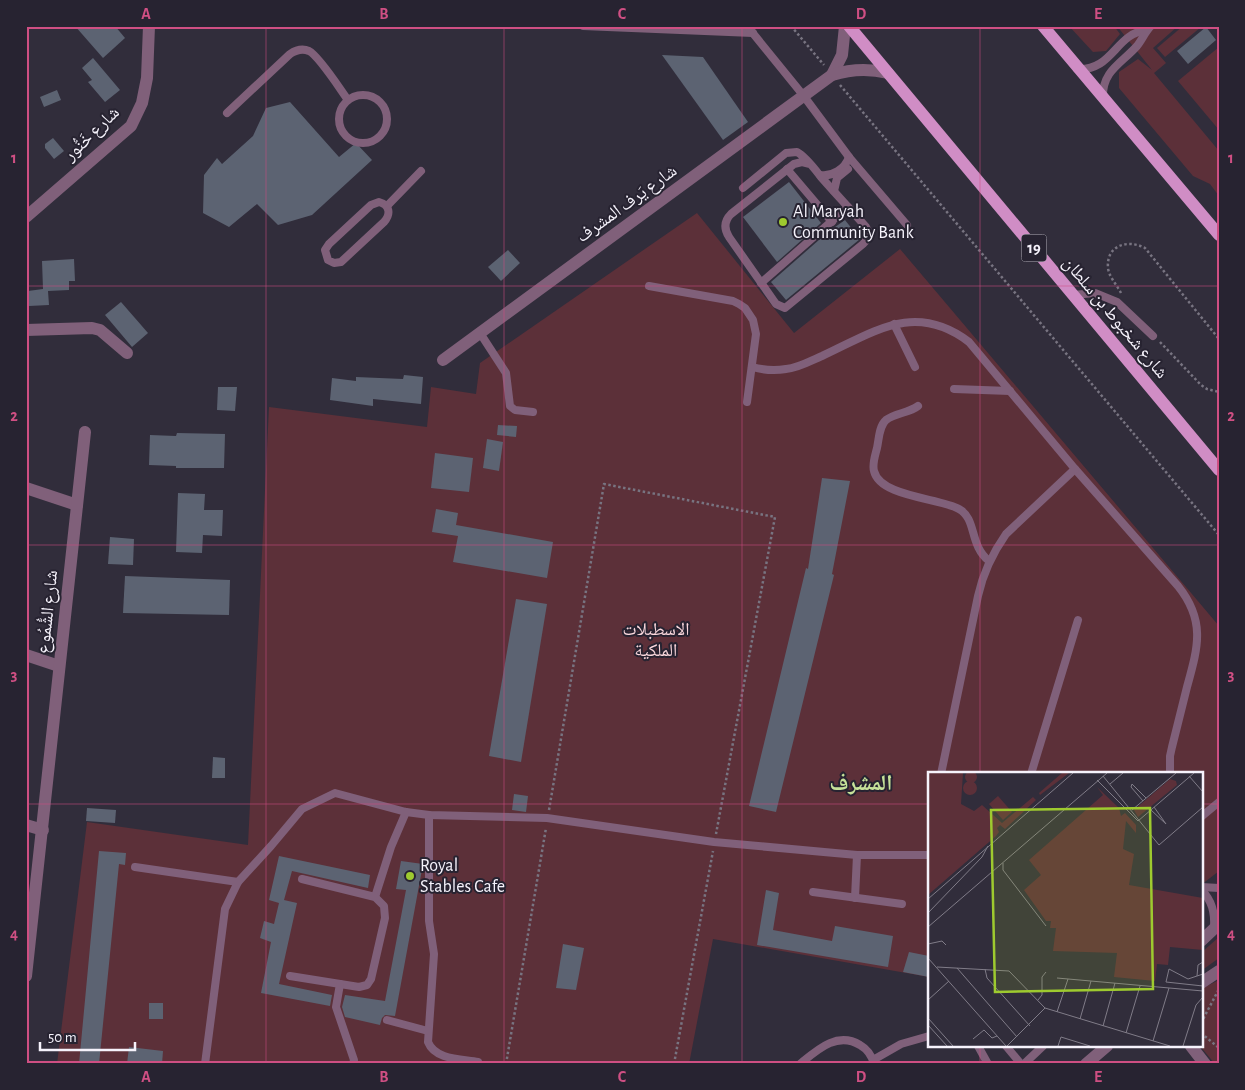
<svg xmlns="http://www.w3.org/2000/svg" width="1245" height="1090" viewBox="0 0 1245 1090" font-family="'Alegreya Sans','Noto Naskh Arabic',sans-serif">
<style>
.green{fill:#5c3039}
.building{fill:#5c6372}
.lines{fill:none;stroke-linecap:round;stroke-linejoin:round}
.path{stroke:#787481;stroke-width:2.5;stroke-dasharray:2.5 2.5;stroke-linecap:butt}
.lane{stroke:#80607a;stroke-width:8}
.street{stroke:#80607a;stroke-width:12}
.primary{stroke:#d08dc5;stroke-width:12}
.grid{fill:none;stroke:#cf4f83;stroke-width:1;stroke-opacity:0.55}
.poi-dot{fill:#9eca2f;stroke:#272331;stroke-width:2}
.labels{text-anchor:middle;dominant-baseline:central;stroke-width:4;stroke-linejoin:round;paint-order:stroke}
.shield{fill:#272331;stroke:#b8b5bf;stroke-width:1}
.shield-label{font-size:16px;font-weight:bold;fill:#f6f3fc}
.street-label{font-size:18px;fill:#f6f3fc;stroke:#272331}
.poi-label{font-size:18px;fill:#f6f3fc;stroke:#272331;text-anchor:start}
.park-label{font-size:18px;fill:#fbd8dd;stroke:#272331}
.district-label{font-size:22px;font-weight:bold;fill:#c7e299;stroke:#272331}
.inset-road{fill:none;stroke:#807c88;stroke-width:1}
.view{fill:#9eca2f;fill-opacity:0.15;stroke:#9eca2f;stroke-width:2.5}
.inset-edge{fill:none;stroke:#f6f3fc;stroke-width:2.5}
.neatline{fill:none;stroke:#cf4f83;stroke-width:2}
.grid-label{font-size:16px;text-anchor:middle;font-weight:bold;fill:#cf4f83}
</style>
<rect width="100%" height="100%" fill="#312d3b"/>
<g class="green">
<polygon points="1069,26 1114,26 1120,34 1106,51 1093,52"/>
<polygon points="1117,26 1178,26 1153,48 1166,63 1154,73 1219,151 1219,196 1210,184 1193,176 1119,88 1119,72 1138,59 1152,70"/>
<polygon points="1183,26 1201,27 1165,57 1157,48"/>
<polygon points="1219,47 1219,130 1178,81"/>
<polygon points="697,213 794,333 900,249 1219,626 1219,871 1201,885 1201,774 929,774 929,977 713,939 689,1064 57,1064 87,822 248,845 269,407 427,427 431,387 476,394 480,363"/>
<polygon points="1219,937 1219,958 1201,971 1201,953"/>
<polygon points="1219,980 1219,1064 1215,1064 1200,1046 1201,989"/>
</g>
<g class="building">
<polygon points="75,26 115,26 125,38 103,58"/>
<polygon points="1206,27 1216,40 1188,64 1177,51"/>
<polygon points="662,55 703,57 748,122 723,140"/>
<polygon points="93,58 120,90 105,102 88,82 92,80 82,68"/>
<polygon points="57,90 61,100 44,107 40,97"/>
<polygon points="290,102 339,157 356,143 372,160 312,215 278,225 257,204 229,227 203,213 204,175 217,158 222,164 253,136 266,108"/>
<polygon points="53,138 64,151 54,159 45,148 45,144"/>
<polygon points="789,182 821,223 777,262 743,217"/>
<polygon points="845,220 860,239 786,300 771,282 828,232"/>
<polygon points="508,250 520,263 501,281 488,267"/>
<polygon points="74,259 75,281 69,281 69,290 48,291 49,305 29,306 28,291 43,289 42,261"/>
<polygon points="121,302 148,333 132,347 105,315"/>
<polygon points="404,375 423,377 421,404 373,399 373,406 330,400 332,378 356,381 356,377 403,379"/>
<polygon points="218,387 237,387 235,411 217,410"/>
<polygon points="498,425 517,426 516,437 497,435"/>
<polygon points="177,433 225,434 224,468 176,468 176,466 149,465 150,435 176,436"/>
<polygon points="487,439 503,442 499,471 483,468"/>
<polygon points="435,453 473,458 469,492 431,488"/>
<polygon points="822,478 850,481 832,574 834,575 776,812 749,806 806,568 808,569"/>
<polygon points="178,493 205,494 204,510 223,510 222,536 203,535 202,553 176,552"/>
<polygon points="436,509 458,513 456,525 553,542 547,578 453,562 458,536 432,532"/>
<polygon points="110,537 134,539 133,565 108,564"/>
<polygon points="125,576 230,580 229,615 123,613"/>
<polygon points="516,599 547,604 521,762 489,756"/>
<polygon points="213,757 225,758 225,778 212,778"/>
<polygon points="514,794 528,796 526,812 512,810"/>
<polygon points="87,808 116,810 115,823 86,821"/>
<polygon points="99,851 126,853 125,865 119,864 99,1064 79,1064"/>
<polygon points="279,856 370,875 368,888 292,871 284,900 297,903 279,984 332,995 330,1006 261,993 271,942 260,938 264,921 274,924 279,903 269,900"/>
<polygon points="401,861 423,864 395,1016 385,1015 382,1018 380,1025 345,1017 342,1007 345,995 385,1001 406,890 396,889"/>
<polygon points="766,890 779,893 773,930 832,941 835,926 893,936 888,967 757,945"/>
<polygon points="563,944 584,948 576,990 556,988"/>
<polygon points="909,952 929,956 929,977 903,972"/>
<rect x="149" y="1003" width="14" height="16"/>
<polygon points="129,1047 163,1051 162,1064 127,1064"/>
</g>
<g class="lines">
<g class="path">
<polyline points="791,26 824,65"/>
<polyline points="840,85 1219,535"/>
<path d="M1121,293C1117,285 1109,277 1108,268C1106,245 1128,239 1145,248L1219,339"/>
<polyline points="1160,342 1201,385 1207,389 1219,392"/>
<polyline points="549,810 604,484 775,517 716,834"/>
<polyline points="1201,1023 1219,989"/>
<polyline points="1201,1033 1219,1048"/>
<polyline points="506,1064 546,828"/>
<polyline points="674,1064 713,851"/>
</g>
<g class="lane">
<polyline points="583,26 753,33"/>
<polyline points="747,26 803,95 849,157 907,225"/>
<path d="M1077,69C1113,71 1115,34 1146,30"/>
<circle cx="363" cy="119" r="24"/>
<path d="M1103,97C1102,71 1122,63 1137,46C1142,40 1145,32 1151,26"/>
<path d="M227,113L290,54C296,50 302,48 309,51C319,56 340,89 348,100"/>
<polyline points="787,169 832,222"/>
<path d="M820,175C832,177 845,169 849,157"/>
<path d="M743,188L786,153L797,152C806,157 814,168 821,177C836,194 851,210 866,227C870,233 868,239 863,244L785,308L776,304L729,237C724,229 724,221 731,214L794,164L802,162L810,164"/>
<polyline points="834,191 837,178 848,169"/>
<path d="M379,202C390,205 391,214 384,222L341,262L334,263L328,260L325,250L329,244L371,205Z"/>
<polyline points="387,206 421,171"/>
<polyline points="761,283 848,207"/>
<polyline points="649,286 733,301 739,304 745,308 753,320 756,334 747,402"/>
<polyline points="1073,295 1095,293 1117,302 1153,336"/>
<polyline points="894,324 915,367"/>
<polyline points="480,333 506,373 510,406 515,410 533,412"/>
<path d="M752,367C763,370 774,371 786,369C799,368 810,361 822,356C874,332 915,301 969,342L1075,469L1178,586C1206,621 1198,647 1187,687C1182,707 1177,727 1172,747L1170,756V774"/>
<polyline points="954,389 1010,391"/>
<path d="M918,406C909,413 895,413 886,420C879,426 879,439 877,448C875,456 872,464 874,471C880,497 940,498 959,509C977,519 969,545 989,561"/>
<path d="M941,774L978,596C983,573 992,554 1006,534L1075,469"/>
<polyline points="1031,774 1078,620"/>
<path d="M429,815V921L434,954L428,1042C435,1060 462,1059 478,1062"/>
<polyline points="1201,817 1219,802"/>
<polyline points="135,867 238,882"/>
<polyline points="1201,887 1219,888"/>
<path d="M1201,889C1212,901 1215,912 1214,928"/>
<polyline points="813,892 902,904"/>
<polyline points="375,897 391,847 406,812"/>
<polyline points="855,898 857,855"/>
<polyline points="290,976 359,987 367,985 371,979 385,918 384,906 375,897 302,879"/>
<polyline points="340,984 336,1007 354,1060 353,1064"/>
<polyline points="387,1020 428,1031"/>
<polyline points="978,1046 988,1064"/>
<polyline points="1006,1046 1021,1064"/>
<polyline points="873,1060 901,1044 929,1036"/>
<polyline points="205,1064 225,909 238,882 271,846 302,809 335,793 406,812 429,815 547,818 714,842 857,855 929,855"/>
<path d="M800,1064C817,1050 837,1031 860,1045C867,1049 872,1056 874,1064"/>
<polyline points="1024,1064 1043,1046"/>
</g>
<g class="street">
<polyline points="832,75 842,55 845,26"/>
<polyline points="26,217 131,126 142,103 147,78 149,26"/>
<polyline points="26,330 92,328 100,330 127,353"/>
<path d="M443,360L832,75C851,69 868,68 888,73"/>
<polyline points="26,488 77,505"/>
<polyline points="26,655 59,666"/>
<polyline points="26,825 43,830"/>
<polyline points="1201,941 1219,924"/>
<polyline points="26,976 85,432"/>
<polyline points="1201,983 1219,971"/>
<polyline points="1191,1046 1205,1064"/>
<polyline points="1086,1064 1107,1046"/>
</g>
<g class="primary">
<polyline points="849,26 1219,470"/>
<polyline points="1043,26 1219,235"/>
</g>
</g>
<path class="grid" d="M266,26V1064M504,26V1064M742,26V1064M980,26V774M26,286H1219M26,545H1219M26,804H929M1201,804H1219M980,1046V1064"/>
<g class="poi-dot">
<circle cx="783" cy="222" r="5"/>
<circle cx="410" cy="876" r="5"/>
</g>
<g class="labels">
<rect class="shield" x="1021.5" y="234.5" width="25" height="27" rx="4"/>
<g class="shield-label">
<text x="1034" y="248">19</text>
</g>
<g class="street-label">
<text transform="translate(92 134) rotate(-44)">شارع خَنُّور</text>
<text transform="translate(627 204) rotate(-36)">شارع يَرف المشرف</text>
<text transform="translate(1115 318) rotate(50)">شارع شخبوط بن سلطان</text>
<text transform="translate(48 612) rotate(-84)">شارع الشُّمُوع</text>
</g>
<g class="poi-label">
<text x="793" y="212">Al Maryah<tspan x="793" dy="21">Community Bank</tspan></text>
<text x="420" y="866">Royal<tspan x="420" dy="21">Stables Cafe</tspan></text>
</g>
<g class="park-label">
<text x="656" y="630">الاسطبلات<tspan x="656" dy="21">الملكية</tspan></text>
</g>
<g class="district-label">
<text x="861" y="783">المشرف</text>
</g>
</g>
<g transform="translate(928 772)">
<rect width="275" height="275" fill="#312d3b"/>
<path d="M37 5a6 6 0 1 1 12 0a6 6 0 1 1-12 0ZM0,1H35L33,32L46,39L54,33L74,51L105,25L108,28L77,57L72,53L69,56L71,60L68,64L0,123ZM134,1H141L112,23L111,21ZM242,7L248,9L249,13L210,45L206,38ZM35 16a7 7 0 1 1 14 0a7 7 0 1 1-14 0ZM169,15L191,36L193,44L197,41L208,53V61L198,49L195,77L206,82L201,113L275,126V178L242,175L240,193L229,192L227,209L186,205L189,181L125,179L128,156H122L123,149H118L96,118L113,103L101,88L175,23ZM70,24L84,40L75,48L61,32Z" fill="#5c3039"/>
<path class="inset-road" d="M175,4L231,73L275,35M261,4L275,20M169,8L210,49M182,12L195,1M215,29L203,15L204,12L218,26M204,38L248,1M223,38L238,52L226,35M210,49L266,1M75,91V98L118,154M0,127L145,1M0,141L54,85L60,74M0,155L179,1M0,172L14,169L18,173M0,186L78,274M9,195L81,199L117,236L242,274M29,196L89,265M57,197L59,206L102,254M275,202L260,207L241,197L238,210L275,214M269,204L270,193L275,190M129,206L275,219M0,228L21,209M110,228L114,223V205L118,200M129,240L140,207M0,246L25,274M152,247L163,209M0,253L19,274M175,254L187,211M198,261L212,214M45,267L56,258L64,266L69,264M225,269L241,216M79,274L117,236M130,274L133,265L162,274M255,274L268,233L275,225"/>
<path class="view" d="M222,36L225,217L67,220L63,38Z"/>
<rect width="275" height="275" class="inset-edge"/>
</g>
<rect width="1245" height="1090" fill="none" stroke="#272331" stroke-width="55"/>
<path d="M40 1042v8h95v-8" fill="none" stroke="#f6f3fc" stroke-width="2.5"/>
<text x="48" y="1042" font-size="15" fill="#f6f3fc" stroke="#272331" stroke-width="4" paint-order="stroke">50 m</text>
<rect x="28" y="28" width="1190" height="1034" class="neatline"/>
<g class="grid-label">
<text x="146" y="19">A</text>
<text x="384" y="19">B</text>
<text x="622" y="19">C</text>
<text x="861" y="19">D</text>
<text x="1098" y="19">E</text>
<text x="14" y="163">1</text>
<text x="1231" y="163">1</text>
<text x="14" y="421">2</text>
<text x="1231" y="421">2</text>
<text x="14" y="680">3</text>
<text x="1231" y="680">3</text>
<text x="14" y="939">4</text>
<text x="1231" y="939">4</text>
<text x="146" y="1082">A</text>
<text x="384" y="1082">B</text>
<text x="622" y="1082">C</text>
<text x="861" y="1082">D</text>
<text x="1098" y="1082">E</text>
</g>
</svg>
